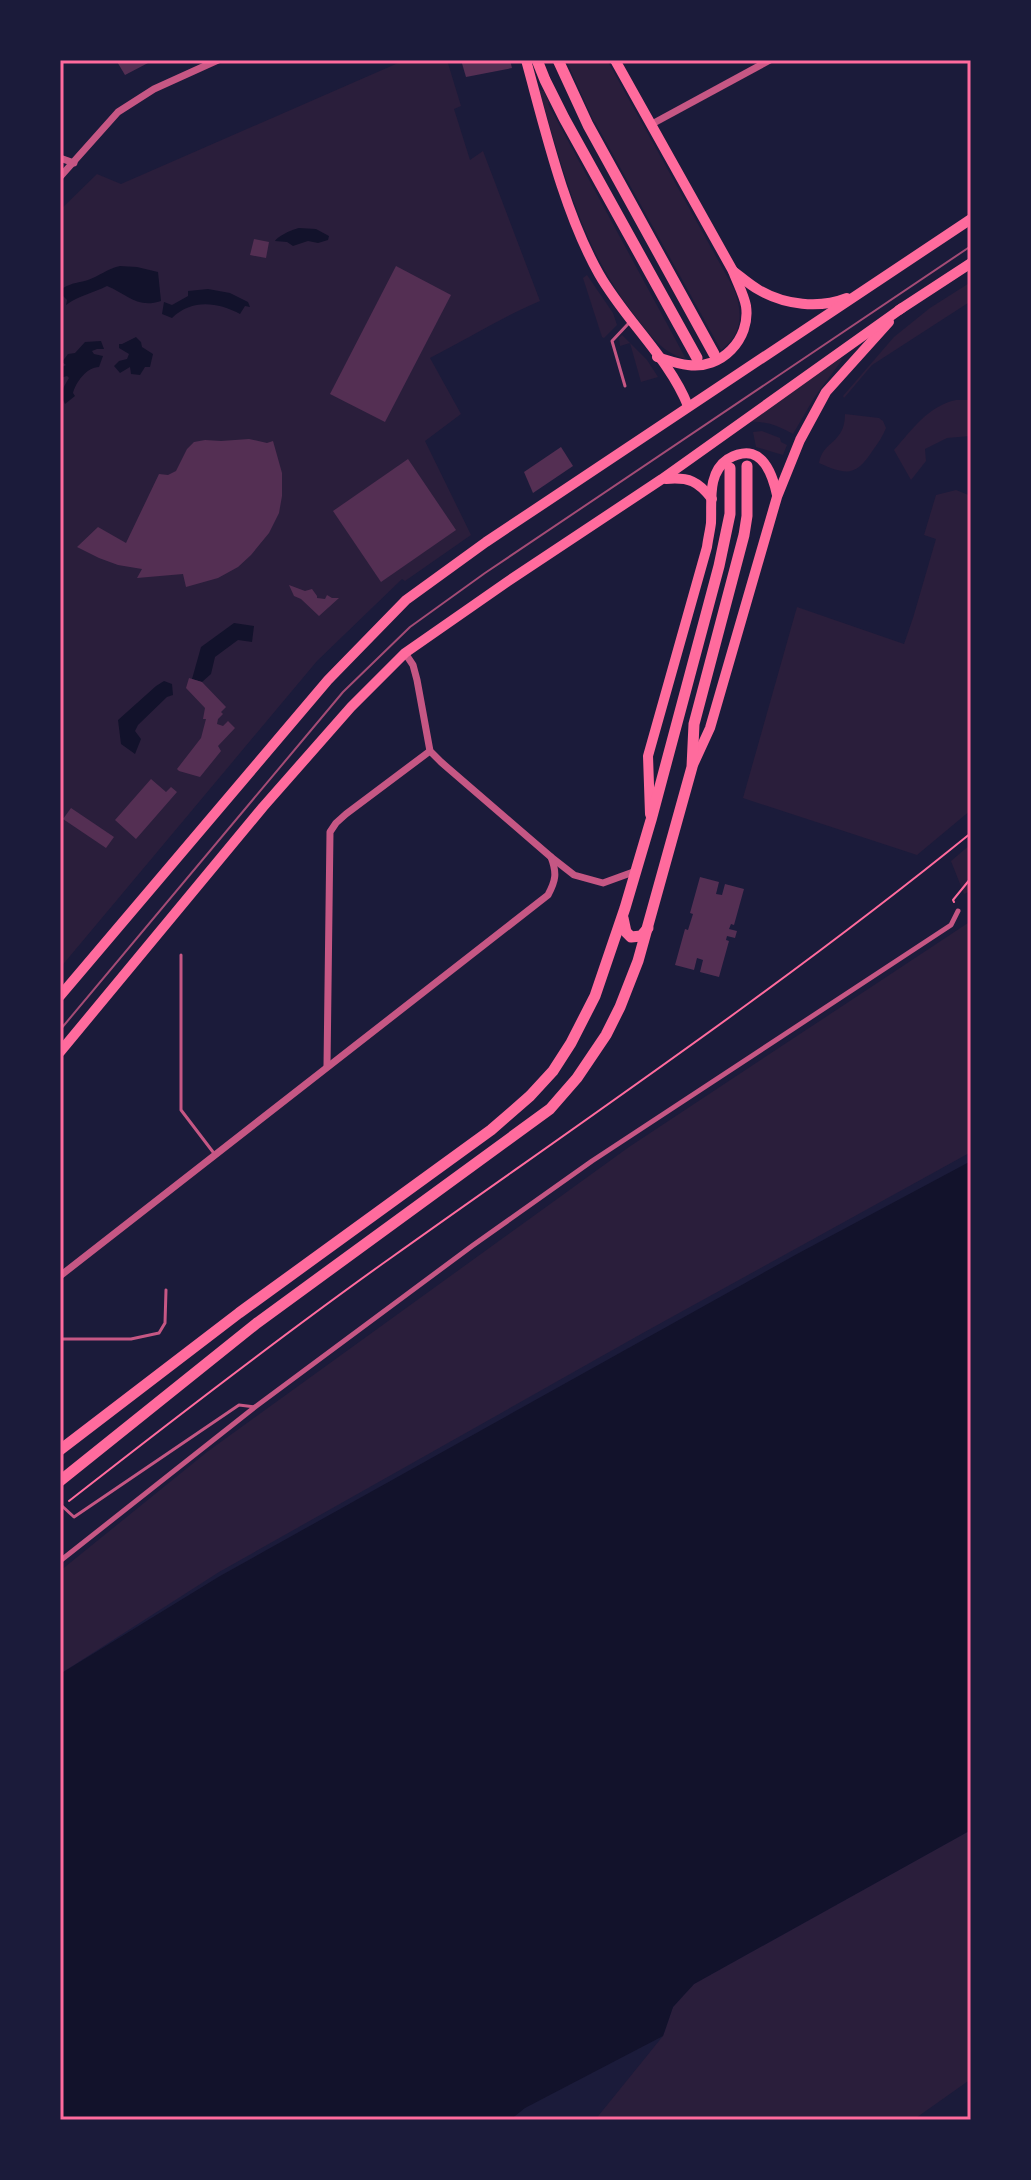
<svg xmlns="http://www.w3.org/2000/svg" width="1031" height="2180" viewBox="0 0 1031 2180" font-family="Lora,serif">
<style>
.green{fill:#2a1e3b}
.water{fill:#12122b}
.building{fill:#542f53}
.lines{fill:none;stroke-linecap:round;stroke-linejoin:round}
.path{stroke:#ff6b9d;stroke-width:2}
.service{stroke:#c65784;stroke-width:3}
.pedestrian{stroke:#c65784;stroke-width:5}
.minor{stroke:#c65784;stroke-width:7}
.secondary{stroke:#ff6b9d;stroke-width:10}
.primary{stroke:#ff6b9d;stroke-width:11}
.tram{stroke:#a44b75;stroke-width:2}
.neatline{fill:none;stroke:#ff6b9d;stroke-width:3}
</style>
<rect width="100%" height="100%" fill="#1b1b3a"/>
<g class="green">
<path d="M405,60H447L461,106L454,109L470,160L483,151L540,301C502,317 467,339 430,358L461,414L425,441L471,535L405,581L402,579L317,661L60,968V210L97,174L121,184Z"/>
<path d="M566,60H607L734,289C743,313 743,334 721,350L595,122H594Z"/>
<path d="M539,90L544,91L549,103L548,104L686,359C665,354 652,338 639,321C582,251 565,175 539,90Z"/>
<polygon points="587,275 613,313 617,325 604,338 602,337 583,278"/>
<polygon points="971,282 971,301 872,365 844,398 843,396 894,337 930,308"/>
<polygon points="622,335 647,360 658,377 641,382 630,343 620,346 619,338"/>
<path d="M841,358L842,360L814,398L793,434C778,426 767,421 750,422L781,399Z"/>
<path d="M956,400H971V436L947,438L925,449L926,461L911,480L894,450C912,430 928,406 956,400Z"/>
<path d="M845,414L879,418L883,421L886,428C883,436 878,443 873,450C856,477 846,475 819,463C823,440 845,444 845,414Z"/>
<polygon points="762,431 780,438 781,442 787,445 783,455 756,447 753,432"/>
<polygon points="956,490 971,496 971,810 917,855 743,798 797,607 904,644 913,618 936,539 924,535 936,495"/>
<polygon points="971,844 971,891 964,894 951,861"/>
<polygon points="971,921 971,1152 641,1334 219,1572 60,1674 60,1571 207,1452 629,1147"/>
<polygon points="971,1830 971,2079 913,2120 595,2120 663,2036 673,2007 694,1984"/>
</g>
<g class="water">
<path d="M299,228L316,229L329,236L328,240L318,243L308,241L293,246L287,242L275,241C278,236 293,229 299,228Z"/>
<path d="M120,266L137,267L158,272L161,301C137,309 127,294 107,286C93,293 80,295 66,305L67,300L63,296L60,297L63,288C74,282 78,283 88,280C100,276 106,269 120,266Z"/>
<path d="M208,289L230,293L248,302L250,307L245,306L240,314C217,302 192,299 172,318L162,314L164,302L172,305L188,296V291Z"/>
<polygon points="136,337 141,342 142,347 153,354 150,367 145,367 140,375 131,374 130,367 120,373 114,366 119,361 127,359 129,354 119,348 119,344 122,344"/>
<path d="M101,341L104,349H97L92,351L94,354L103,356L99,367C87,367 76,382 73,393L75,396L65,404C59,393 63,388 69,378L67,376L60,378V368L66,365L62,362L68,354L75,353L85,342Z"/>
<polygon points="234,623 254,626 252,642 238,640 215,657 211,674 202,682 192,679 201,647"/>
<polygon points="164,681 172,684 173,695 167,697 138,725 135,731 141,739 135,754 121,744 118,720 156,686"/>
<polygon points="971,1161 971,1830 694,1984 673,2007 663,2036 525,2108 510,2120 60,2120 60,1674 220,1576 797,1254"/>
</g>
<g class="building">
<polygon points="116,60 147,60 148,63 125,75"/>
<polygon points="461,60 510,60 512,68 466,77"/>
<polygon points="254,239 269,242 266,258 250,255"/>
<polygon points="396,266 451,295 385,422 330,394"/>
<polygon points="249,439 267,443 273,441 282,473 282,496 279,513 269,533 251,555 238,567 218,578 186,587 183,574 137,578 142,569 118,565 99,558 77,547 98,527 126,543 159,474 168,475 176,471 187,449 194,442 205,440 221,441"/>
<polygon points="561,447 573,466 533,493 524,472"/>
<polygon points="408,459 456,530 381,582 333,511"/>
<polygon points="289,585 305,591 312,589 317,596 317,598 325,599 327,595 332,598 339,598 319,616 301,599 294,596"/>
<polygon points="189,678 202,682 226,707 221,712 223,714 218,719 217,724 223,726 228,721 235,728 218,746 221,751 200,777 179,771 177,769 201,738 206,719 203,719 205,708 186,688"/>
<polygon points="151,779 166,792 171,787 177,792 136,839 115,820"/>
<polygon points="71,808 114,837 106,848 63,819"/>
<polygon points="700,877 719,882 716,894 722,895 725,884 744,889 734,925 731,924 729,929 737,931 735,938 727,936 726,940 729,941 719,977 700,972 703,960 697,958 694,970 675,965 685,929 688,930 693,914 690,913"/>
</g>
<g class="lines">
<g class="path">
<polyline points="954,902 953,900 971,878"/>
<path d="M69,1501C175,1418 282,1335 392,1257C587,1118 785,984 971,833"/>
</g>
<g class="service">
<polyline points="625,386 612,341 628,324"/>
<polyline points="181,955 181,1110 213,1152"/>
<polyline points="60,1339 131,1339 159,1333 165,1323 166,1290"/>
<polyline points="62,1506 74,1517 239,1405 255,1407"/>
</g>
<polyline class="pedestrian" points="60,1561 255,1407 472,1246 592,1161 951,925 958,911"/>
<g class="minor">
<polyline points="652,124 770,60"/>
<polyline points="60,158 74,163"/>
<polyline points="60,177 118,112 154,89 218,60"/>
<polyline points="405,653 413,665 417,680 430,751 441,762 551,857 574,875 603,883 636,871"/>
<polyline points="327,1066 330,832 336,823 346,814 430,751"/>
<path d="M60,1276L548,895C556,880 557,873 551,857"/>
</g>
<g class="secondary">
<path d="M526,60C545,129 564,212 599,274C625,320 669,358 688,406"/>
<path d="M615,60L733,271C737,282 744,295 746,306C751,339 721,370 688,365C678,364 667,360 657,357"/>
<path d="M733,271C741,277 750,285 759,290C785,305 819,309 847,298"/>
<polyline points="899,310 971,263"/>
<path d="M666,479C689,477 698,481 712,499"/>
<polyline points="693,765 710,728 777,497 800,440 826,392 889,322"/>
<path d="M650,814L648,756L707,547C708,539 710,531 711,523C712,501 707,473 728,459C735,455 744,452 752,454C768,459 774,481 777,495"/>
<polyline points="60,996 328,680 406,600 486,542 971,219"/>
<polyline points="60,1052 263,807 351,707 405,653 507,582 662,479 902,308"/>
</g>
<g class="primary">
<polyline points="537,60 545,80 564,118 697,358"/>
<polyline points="558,60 588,125 714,354"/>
<polyline points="623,918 626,932 631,937 641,936 648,928"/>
<polyline points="60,1450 239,1313 491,1130 530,1096 553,1071 571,1043 595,996 625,908 651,820 719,566 730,514 730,468"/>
<polyline points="60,1481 257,1323 550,1109 577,1078 606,1035 620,1007 638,961 692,767 694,724 744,535 747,516 747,466"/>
</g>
<polyline class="tram" points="60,1030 343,692 410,627 485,573 971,246"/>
</g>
<rect width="1031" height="2180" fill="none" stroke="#1b1b3a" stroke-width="124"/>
<rect x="62" y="62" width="907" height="2056" class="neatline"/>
</svg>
